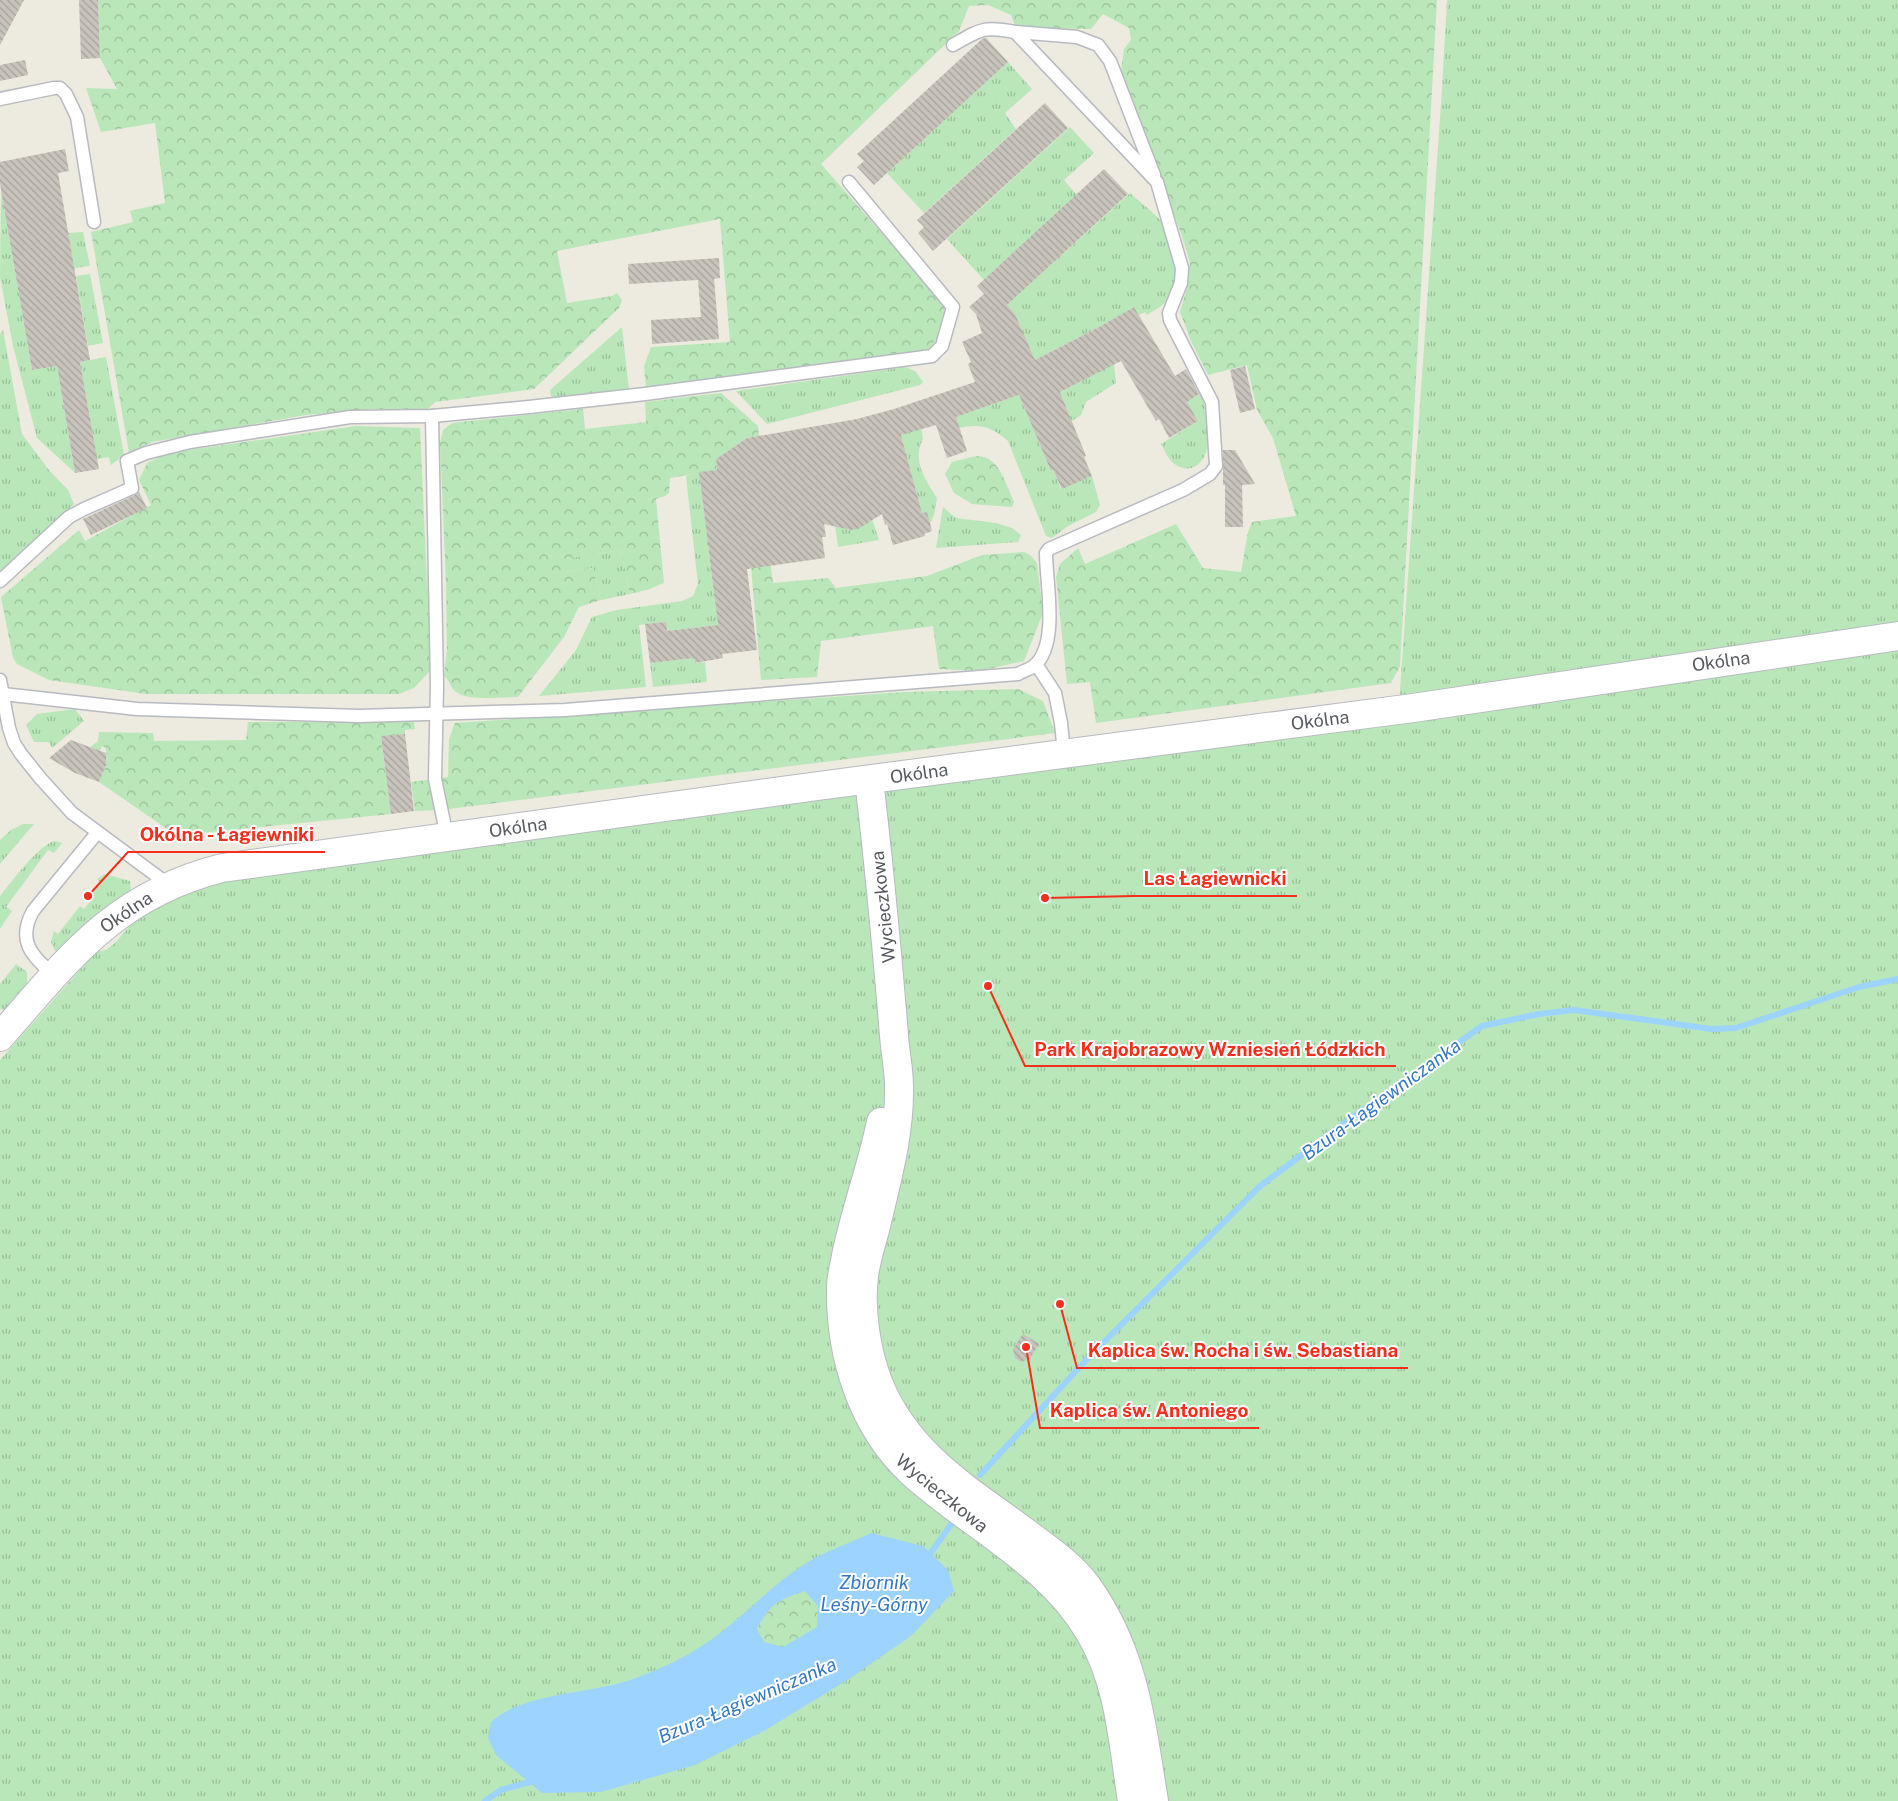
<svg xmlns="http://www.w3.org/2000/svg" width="1898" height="1801" viewBox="0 0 1898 1801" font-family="'Public Sans',sans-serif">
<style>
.grass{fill:url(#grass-tufts)}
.forest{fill:url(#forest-crowns)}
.water{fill:#9dd4ff;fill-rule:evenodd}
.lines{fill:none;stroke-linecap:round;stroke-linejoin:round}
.stream{stroke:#9dd4ff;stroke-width:6}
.building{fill:url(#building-back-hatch)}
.service-casing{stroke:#b7bac0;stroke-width:15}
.tertiary-casing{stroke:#b7bac0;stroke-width:30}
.service{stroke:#fff;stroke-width:12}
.tertiary{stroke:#fff;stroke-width:28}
.labels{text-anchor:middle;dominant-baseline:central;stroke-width:4;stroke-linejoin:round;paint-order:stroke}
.street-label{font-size:18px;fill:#585c62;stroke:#fff}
.water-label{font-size:19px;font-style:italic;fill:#3579c2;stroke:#fff}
.leader{fill:none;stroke:#f62e1c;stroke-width:2}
.callout-dot{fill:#f62e1c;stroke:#fff;stroke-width:2}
.callout-label{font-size:19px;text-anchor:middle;font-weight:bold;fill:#f62e1c;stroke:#fff;stroke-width:4;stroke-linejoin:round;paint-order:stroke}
</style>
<defs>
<pattern id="grass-tufts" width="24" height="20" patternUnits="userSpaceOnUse" patternTransform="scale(1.25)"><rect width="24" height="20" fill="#b9e7b9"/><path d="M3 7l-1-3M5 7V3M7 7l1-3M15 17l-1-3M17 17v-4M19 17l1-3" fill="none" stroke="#99be9a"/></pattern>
<pattern id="forest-crowns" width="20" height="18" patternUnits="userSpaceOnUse" patternTransform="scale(1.25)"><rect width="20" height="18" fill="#b9e7b9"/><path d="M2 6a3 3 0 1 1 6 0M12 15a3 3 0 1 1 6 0" fill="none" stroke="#99be9a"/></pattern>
<pattern id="building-back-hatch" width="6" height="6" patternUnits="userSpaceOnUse" patternTransform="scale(1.25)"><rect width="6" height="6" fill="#c8c4bc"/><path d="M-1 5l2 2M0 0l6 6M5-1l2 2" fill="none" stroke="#a5a29c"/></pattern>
</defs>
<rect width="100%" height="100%" fill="#edeadf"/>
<g class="grass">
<polygon points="1447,0 1898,0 1898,1801 0,1801 0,1060 96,952 106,950 115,943 157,894 206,884 1398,719 1442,89"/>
<polygon points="1008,62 1032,89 1005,113 1016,129 924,213 887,173"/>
<polygon points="1070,127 1094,153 1064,180 1077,195 984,280 947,239"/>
<polygon points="1,190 32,370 57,366 75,473 37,438 13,346 0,277"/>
<path d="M1130,193C1140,202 1152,211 1161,221C1172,235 1179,275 1173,292C1169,303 1156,309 1147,315L1145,312L1139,315L1134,307L1099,327L1035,360L1015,314L1007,305Z"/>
<polygon points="83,232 90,266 74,268 68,233"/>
<polygon points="90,274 103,343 88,346 76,276"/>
<polygon points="622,327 629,390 555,400 551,396 550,390"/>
<polygon points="3,330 22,434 48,469 68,490 74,504 0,571 0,334"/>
<polygon points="106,357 124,455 111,465 109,457 97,459 80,362"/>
<polygon points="1114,364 1116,383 1086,402 1081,415 1072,421 1060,392"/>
<polygon points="906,367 916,372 923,382 920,385 767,424 736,391"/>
<path d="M1201,393C1206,409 1211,427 1208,443C1206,462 1192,477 1173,463C1168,459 1164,449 1161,444L1198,421L1187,402Z"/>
<path d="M1019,395L1051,471L1053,470L1061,489L1092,476L1100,505L1096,512L1068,526L1052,538L1046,536L1008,441C993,427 979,423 959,428L956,417Z"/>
<path d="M921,428C925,443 921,439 919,451C917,469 928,484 937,498L934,515L930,524L922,513L901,435Z"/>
<polygon points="699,472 718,625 667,631 665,622 639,625 646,687 539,696 576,650 592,617 617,610 682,601 693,596 698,584 686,476"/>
<polygon points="943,507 956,518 996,523 1012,528 1021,535 1018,542 936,548"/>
<path d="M834,518C846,537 858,530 872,519L879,540L838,547Z"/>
<polygon points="621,550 630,594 601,600 593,568 566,572 563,559"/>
<polygon points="694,658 695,663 705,662 707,682 653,687 650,663"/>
<polygon points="75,709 84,721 52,748 49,742 34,742 26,725 37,714"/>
<polygon points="23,824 34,824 0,864 0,840 11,830"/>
<path d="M54,841L62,843L54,853L48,850L6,907L12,911L0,929V896C13,880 36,848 54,841Z"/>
<polygon points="105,874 130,881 131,892 58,952 55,951 51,942 54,931 58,934 80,906 84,909 93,898 89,894 101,883 97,879"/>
<polygon points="16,964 27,972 27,986 9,1007 3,1010 0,1009 0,984"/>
</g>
<g class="forest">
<path d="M98,0H1437L1400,666L1391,683L1096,723L1090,682L1067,684L1056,577L1060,564L1078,548L1085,564L1176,524L1203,568L1241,572L1248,532L1252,522L1296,516L1273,438L1257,410L1247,365L1208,375L1191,341L1180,312L1187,288L1190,263L1182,236L1121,71L1124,49L1131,40L1129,28L1103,14L1091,29L1016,28L1011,15L988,5L969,6L959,31L821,164L944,304C946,325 941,334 928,351L646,389L644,366L651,347L730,342L720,219L557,251L567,303L612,296L617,293L622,300L619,308L534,389L435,402L427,410L374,409L306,415L152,442L129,453L91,232L133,222L130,211L165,203L155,123L101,132L86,88L117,89L100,58Z"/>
<path d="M721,393L758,426L759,436L747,438L716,459L717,470L670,478L669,493L665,496L656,499L664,583L647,590L630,594L621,550L564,559L566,572L593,568L601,600L579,607L564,637L518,697C503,697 467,702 455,691C450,687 450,680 444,676L447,650L446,584L440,443L443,430L452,423L583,409L585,429L646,422L645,402Z"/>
<polygon points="356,426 420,428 431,670 414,688 399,694 146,694 49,680 17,664 13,658 1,597 79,530 85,541 151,505 139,480 147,463 168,453"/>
<path d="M976,456C1000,456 1005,483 1014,502L1012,507L972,504L954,493L945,474L952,462Z"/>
<polygon points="1024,552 1030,555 1037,563 1043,613 1024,661 979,671 939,669 933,626 821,641 817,677 761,680 750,556 769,553 773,583 828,578 836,588 927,576 982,555"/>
<polygon points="1018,689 1043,701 1055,733 441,810 415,811 411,782 448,777 449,739 455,723 905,692"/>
<polygon points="248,722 414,722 415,729 405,730 405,734 381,737 391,814 200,833 167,829 99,782 106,765 106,748 102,746 100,751 90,747 98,741 99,732 153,733 154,741 246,740"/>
<path d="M805,1591L818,1606L817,1627L783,1647L764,1642L757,1629C770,1604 780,1599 805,1591Z"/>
</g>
<path class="water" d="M871,1533L923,1546L948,1570L954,1591L911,1636L849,1679L764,1731L695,1765L601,1792L542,1793L496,1755L488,1738L491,1722C526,1692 583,1695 627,1681C657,1671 689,1656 715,1637C746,1614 772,1585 806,1563C826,1551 850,1543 871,1533ZM805,1591L818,1606L817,1627L783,1647L764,1642L757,1629C769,1604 780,1599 805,1591Z"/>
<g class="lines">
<g class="stream">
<polyline points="980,1475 1089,1357 1259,1187 1347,1121 1482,1026 1539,1014 1574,1010 1712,1029 1736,1028 1859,987 1898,979"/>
<polyline points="927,1558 952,1523"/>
<polyline points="485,1801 501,1790 537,1780"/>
</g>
</g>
<g class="building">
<polygon points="0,0 24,0 0,45"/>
<polygon points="79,0 98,0 100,58 81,59"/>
<polygon points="986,38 1008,62 874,185 857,167 864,161 857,154 982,39"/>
<polygon points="25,60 28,75 0,81 0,65"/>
<polygon points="1045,103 1068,128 933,251 918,233 924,227 917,220"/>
<polygon points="65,149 69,171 58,173 90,360 80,362 99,469 75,473 57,366 32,370 0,184 0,162"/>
<polygon points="1104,169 1128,194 1007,305 1015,314 1035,360 1099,327 1134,307 1175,376 1186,369 1199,394 1187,402 1198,421 1169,438 1159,419 1156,421 1121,361 1060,392 1086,456 1084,457 1092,476 1062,489 1053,470 1051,471 1019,395 956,417 967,451 947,458 936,425 901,435 922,513 927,512 932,531 924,534 925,536 893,545 887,524 885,525 882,514 858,529 851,530 824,524 826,537 822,537 825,558 747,569 757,650 722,654 723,658 695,663 694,658 650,663 645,624 666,622 667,631 718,625 699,472 717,470 716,459 747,438 857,419 894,409 975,382 968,364 971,362 962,342 982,333 976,314 969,307 984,294 977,286"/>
<polygon points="719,258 720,278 714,279 719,339 652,344 651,320 701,317 698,280 629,284 628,264"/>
<polygon points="1245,366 1255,409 1240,413 1230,370"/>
<polygon points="1223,450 1235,450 1255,484 1242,485 1243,527 1225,527 1225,485 1223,485"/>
<polygon points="139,492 147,508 91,535 83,519 135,495"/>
<polygon points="405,734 414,811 391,814 381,736"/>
<polygon points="71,740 106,753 106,765 99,782 75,773 49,758"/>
<polygon points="1023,1334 1039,1344 1030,1359 1021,1362 1015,1358 1013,1349"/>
</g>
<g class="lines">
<defs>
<g id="service">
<polyline points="1015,32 1077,37 1098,45 1110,61 1154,175"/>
<polyline points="0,99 54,88 60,88 66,94 77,117 94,222"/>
<polyline points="432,416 437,685 435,779 447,837"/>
<polyline points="0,581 69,517 84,509 132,488 127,461 146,453 190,442 350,417 432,416 529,407 645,394 932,356 942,346 953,307 849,182"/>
<polyline points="1036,664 1055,693 1061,723 1064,753"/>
<polyline points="0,680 9,728 14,743 21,754 41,779 72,813 169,885"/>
<path d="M3,694L137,709L359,716L565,710L1018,674C1023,671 1031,669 1035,665C1059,643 1046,583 1046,553L1049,549L1183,490L1210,474L1216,466L1212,402L1170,320L1169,313L1181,283L1182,268L1157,182L1015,32C984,26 981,29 953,45"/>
<path d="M54,975C31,956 17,940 33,911L97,833"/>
</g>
<g id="tertiary">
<path d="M869,780C879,865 887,950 894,1035C895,1052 899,1069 899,1086C900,1134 887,1179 876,1226C872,1242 866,1259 864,1276C860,1310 866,1350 878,1382C908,1457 971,1491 1032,1537C1051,1551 1073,1567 1087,1586C1135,1653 1141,1723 1154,1801"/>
<path d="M0,1037C69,958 115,895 222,868L818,786L1413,708L1898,636"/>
<path d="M881,1122C872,1167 855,1211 846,1256C844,1267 841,1277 841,1288C840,1354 861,1425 911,1472C970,1526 1048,1561 1090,1633C1120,1683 1123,1745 1132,1801"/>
</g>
</defs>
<use href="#service" class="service-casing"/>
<use href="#tertiary" class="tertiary-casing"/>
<use href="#service" class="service"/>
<use href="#tertiary" class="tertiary"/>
</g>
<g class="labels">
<g class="street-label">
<text transform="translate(1721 661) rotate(-8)">Okólna</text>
<text transform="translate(1320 720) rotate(-7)">Okólna</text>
<text transform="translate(919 773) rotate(-8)">Okólna</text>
<text transform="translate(518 827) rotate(-8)">Okólna</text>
<text transform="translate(883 907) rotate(-96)">Wycieczkowa</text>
<text transform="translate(126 912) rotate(-34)">Okólna</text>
<text transform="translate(942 1493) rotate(39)">Wycieczkowa</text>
</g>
<g class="water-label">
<text transform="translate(1381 1099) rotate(-36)">Bzura-Łagiewniczanka</text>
<text x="874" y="1582">Zbiornik<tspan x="874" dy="22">Leśny-Górny</tspan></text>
<text transform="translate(747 1700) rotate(-23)">Bzura-Łagiewniczanka</text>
</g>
</g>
<path class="leader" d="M88 896L128 852H325M1045 898L1134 896H1297M988 986L1025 1066H1396M1060 1304L1077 1368H1408M1026 1347L1040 1428H1259"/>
<g class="callout-dot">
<circle cx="88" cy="896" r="5"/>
<circle cx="1045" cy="898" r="5"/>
<circle cx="988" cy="986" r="5"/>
<circle cx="1060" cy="1304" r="5"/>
<circle cx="1026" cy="1347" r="5"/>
</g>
<g class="callout-label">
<text x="227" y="841">Okólna - Łagiewniki</text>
<text x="1215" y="885">Las Łagiewnicki</text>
<text x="1210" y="1056">Park Krajobrazowy Wzniesień Łódzkich</text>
<text x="1243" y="1357">Kaplica św. Rocha i św. Sebastiana</text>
<text x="1149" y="1417">Kaplica św. Antoniego</text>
</g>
</svg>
